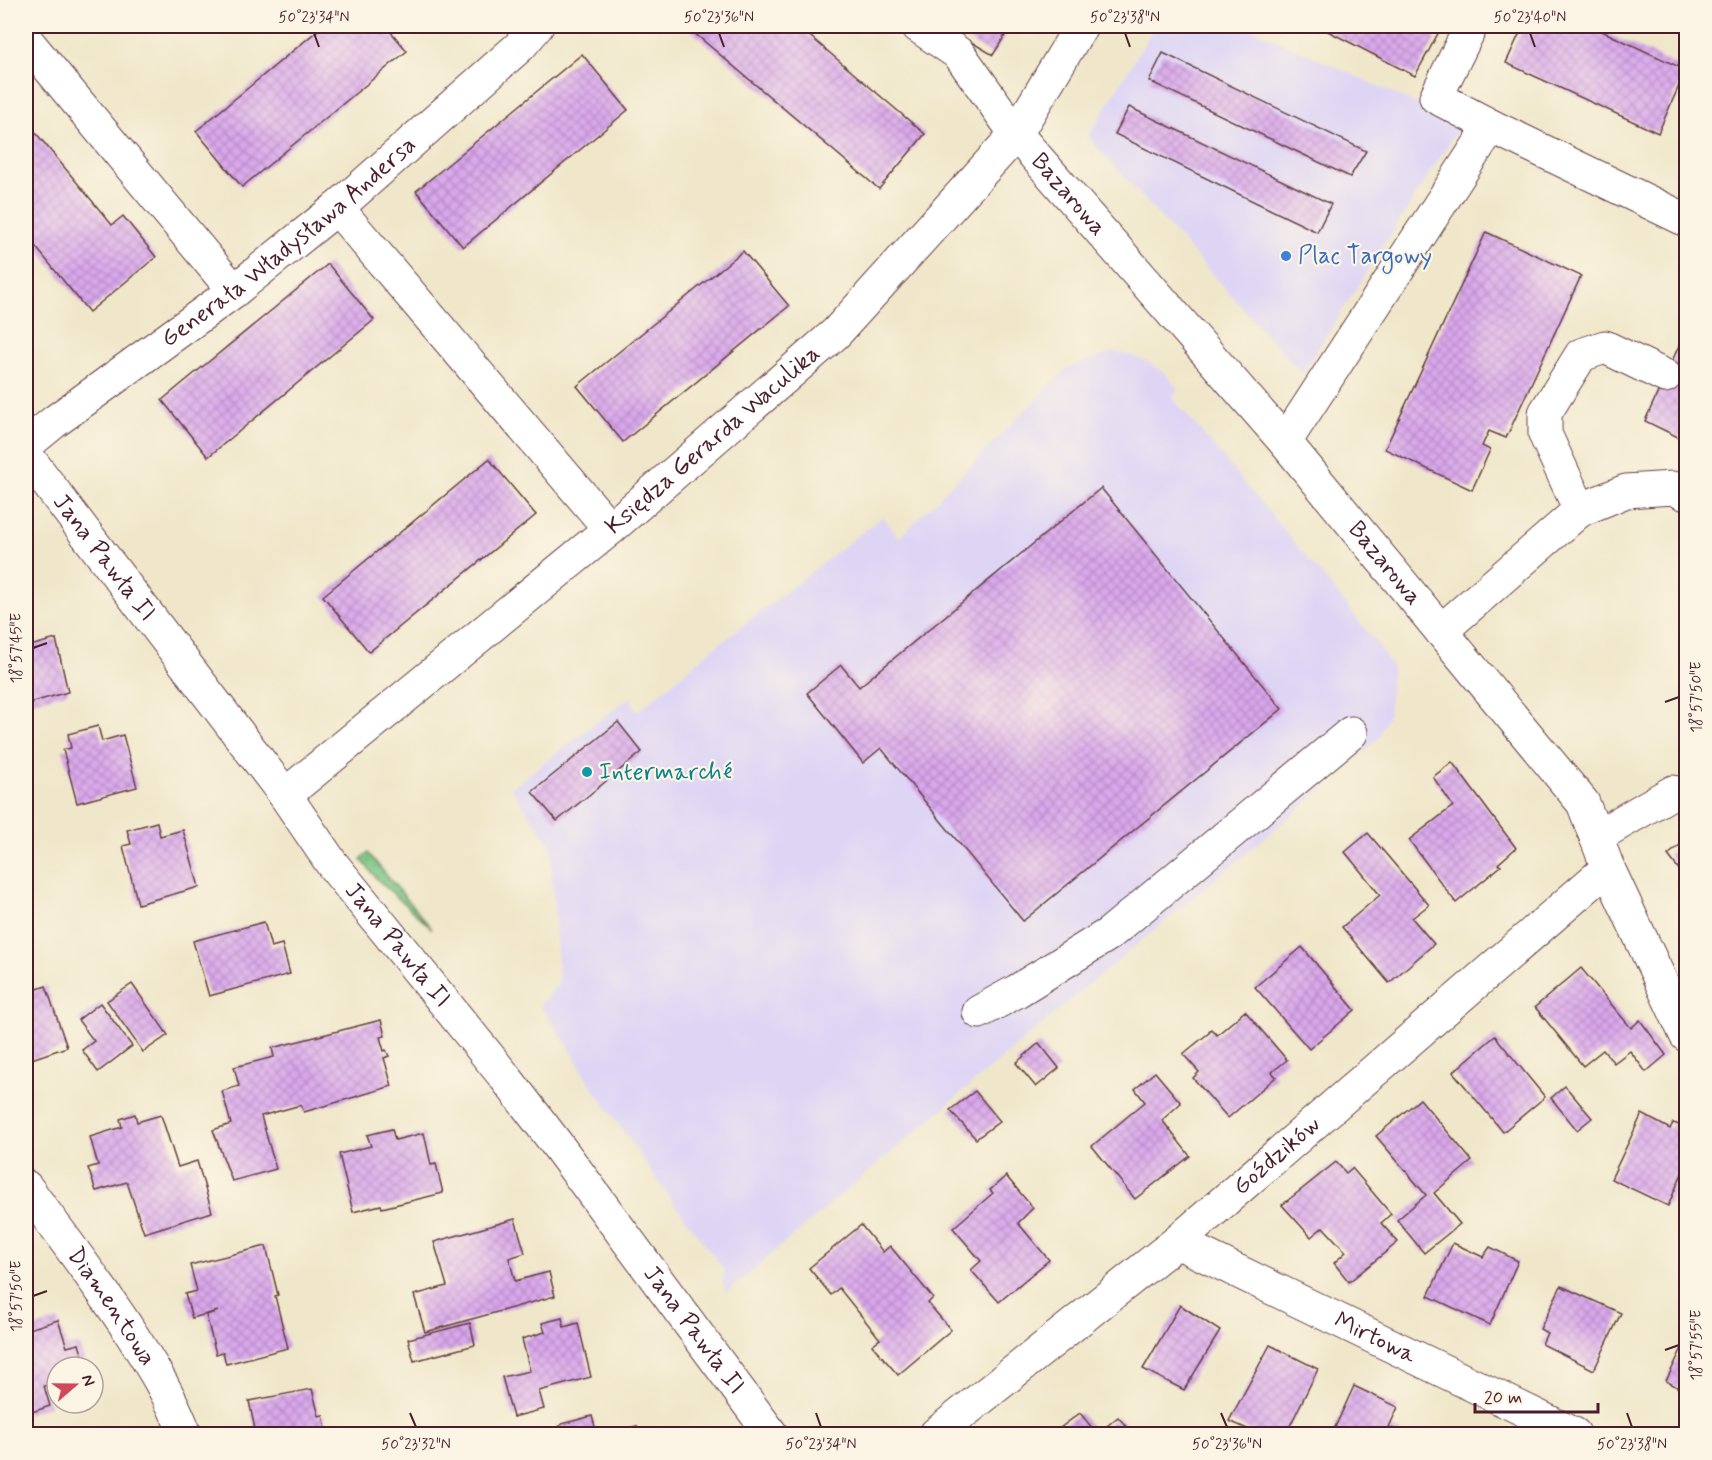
<svg xmlns="http://www.w3.org/2000/svg" width="1712" height="1460" viewBox="0 0 1712 1460" font-family="Mynerve,sans-serif">
<style>
.built{fill:#ded5f5}
.grass{fill:url(#grass-dots);stroke:#627358;stroke-width:1.5}
.building{fill:url(#building-cross-hatch)}
.lines{fill:none;stroke-linecap:round;stroke-linejoin:round}
.minor-casing{stroke:#633d43;stroke-width:35}
.minor{stroke:#fff;stroke-width:33}
.ticks{fill:none;stroke:#4a1f2b;stroke-width:2}
.shop-dot{fill:#3f7fe0;stroke:#fcf5e5;stroke-width:2}
.culture-dot{fill:#0f9aa8;stroke:#fcf5e5;stroke-width:2}
.labels{text-anchor:middle;dominant-baseline:central;stroke-width:4.5;stroke-linejoin:round;paint-order:stroke}
.street-label{font-size:24px;fill:#4a1f2b;stroke:#fcf5e5}
.shop-label{font-size:24px;fill:#366cbe;stroke:#fcf5e5;text-anchor:start}
.culture-label{font-size:24px;fill:#0d838f;stroke:#fcf5e5;text-anchor:start}
.neatline{fill:none;stroke:#4a1f2b;stroke-width:2}
.ticks-label{font-size:15px;text-anchor:middle;fill:#4a1f2b}
</style>
<defs>
<pattern id="grass-dots" width="8" height="8" patternUnits="userSpaceOnUse" patternTransform="scale(1.5)"><rect width="8" height="8" fill="#7ac786"/><path d="M2 2h.1M6 6h.1" fill="none" stroke="#6baa74" stroke-width="1.8" stroke-linecap="round"/></pattern>
<pattern id="building-cross-hatch" width="8" height="8" patternUnits="userSpaceOnUse" patternTransform="scale(1.5)"><rect width="8" height="8" fill="#daa8ed"/><path d="M0 0l8 8M0 8l8-8" fill="none" stroke="#b388c0"/></pattern>
</defs>
<rect width="100%" height="100%" fill="#fcf5e5"/>
<filter id="ink" filterUnits="userSpaceOnUse"><feTurbulence type="fractalNoise" baseFrequency=".0167" numOctaves="2"/><feDisplacementMap in="SourceGraphic" scale="12" xChannelSelector="R" yChannelSelector="G"/><feConvolveMatrix kernelMatrix="1 2 1 2 8 2 1 2 1" color-interpolation-filters="sRGB"/></filter>
<filter id="wash" filterUnits="userSpaceOnUse"><feTurbulence type="fractalNoise" baseFrequency=".008" numOctaves="4" result="noise"/><feDisplacementMap in="SourceGraphic" scale="24" xChannelSelector="R" yChannelSelector="G"/><feGaussianBlur stdDeviation="1.35" result="paint"/><feColorMatrix in="noise" values="0 0 0 0 0 0 0 0 0 0 0 0 0 0 0 0 0 1.4 0 .05"/><feComposite in="paint" operator="in"/></filter>
<g filter="url(#wash)">
<rect width="100%" height="100%" fill="#f0e7ca"/>
<g class="built">
<polygon points="1155,26 1246,26 1461,124 1302,374 1088,137"/>
<polygon points="1112,352 1126,354 1146,361 1166,374 1179,390 1172,397 1330,585 1383,652 1392,667 1389,713 1378,739 1310,800 1081,991 726,1293 723,1282 724,1270 669,1197 583,1073 572,1052 540,1005 559,983 550,844 511,788 630,697 637,712 714,648 883,516 899,538 1066,369"/>
</g>
<polygon class="grass" points="368,853 432,929 378,880 361,859"/>
<g id="blocks">
<g class="building">
<polygon points="323,26 386,26 407,51 242,187 196,131"/>
<polygon points="686,26 798,26 925,134 879,189"/>
<polygon points="944,26 1011,26 993,55"/>
<polygon points="1318,26 1442,26 1415,76"/>
<polygon points="1523,26 1591,26 1686,70 1658,133 1506,63"/>
<polygon points="1163,53 1366,151 1350,177 1149,81"/>
<polygon points="582,54 628,110 463,247 416,191"/>
<polygon points="1129,107 1331,204 1317,232 1115,134"/>
<polygon points="26,121 112,225 123,216 156,257 89,312 26,235"/>
<polygon points="1486,232 1581,276 1506,438 1489,431 1482,446 1490,450 1472,490 1385,449"/>
<polygon points="743,251 789,306 623,442 577,386"/>
<polygon points="328,264 374,320 208,457 162,400"/>
<polygon points="1686,330 1686,441 1645,421"/>
<polygon points="489,459 536,515 369,652 323,596"/>
<polygon points="1101,488 1282,709 1023,921 881,748 863,763 807,693 841,665 859,687"/>
<polygon points="56,639 68,692 26,704 26,647"/>
<polygon points="618,722 642,752 557,821 532,792"/>
<polygon points="98,726 102,741 123,735 137,787 77,803 63,750 71,748 68,734"/>
<polygon points="1452,762 1516,848 1498,864 1501,866 1456,903 1409,840 1453,806 1433,777"/>
<polygon points="157,822 160,836 183,830 199,887 138,904 123,846 131,844 127,830"/>
<polygon points="1368,833 1429,905 1412,918 1434,944 1389,983 1342,927 1380,895 1345,852"/>
<polygon points="1686,840 1686,879 1668,855"/>
<polygon points="264,922 271,947 282,944 290,974 209,996 193,941"/>
<polygon points="1302,947 1355,1010 1309,1049 1255,987"/>
<polygon points="1581,968 1631,1028 1640,1020 1666,1055 1646,1072 1630,1051 1614,1063 1603,1050 1583,1066 1535,1007"/>
<polygon points="132,984 168,1035 143,1052 107,1001"/>
<polygon points="46,986 67,1047 26,1061 26,993"/>
<polygon points="100,1003 132,1046 98,1072 82,1050 94,1041 78,1020"/>
<polygon points="1245,1011 1287,1060 1272,1072 1276,1077 1228,1118 1193,1078 1199,1072 1183,1054 1210,1032 1209,1031 1211,1029 1217,1035"/>
<polygon points="381,1020 385,1036 380,1037 384,1051 386,1050 389,1056 384,1058 392,1086 304,1112 301,1105 261,1116 276,1169 232,1181 213,1130 231,1124 222,1091 239,1086 234,1067 274,1057 272,1048"/>
<polygon points="1495,1036 1545,1097 1503,1132 1453,1072"/>
<polygon points="1039,1043 1059,1068 1036,1087 1016,1063"/>
<polygon points="1155,1072 1181,1103 1162,1120 1190,1156 1135,1199 1092,1146 1145,1102 1135,1089"/>
<polygon points="1565,1086 1592,1118 1577,1130 1551,1098"/>
<polygon points="975,1091 1000,1121 976,1139 950,1110"/>
<polygon points="1420,1099 1472,1161 1434,1193 1460,1224 1424,1253 1397,1220 1426,1195 1376,1136"/>
<polygon points="135,1114 137,1122 161,1115 178,1167 197,1161 212,1212 144,1233 127,1182 96,1191 88,1168 98,1165 90,1137 122,1127 120,1119"/>
<polygon points="1642,1114 1670,1129 1673,1123 1686,1127 1686,1164 1668,1206 1611,1179"/>
<polygon points="392,1129 395,1140 424,1133 431,1165 436,1164 443,1193 382,1208 381,1205 353,1212 339,1154 371,1146 367,1135"/>
<polygon points="1336,1162 1346,1173 1352,1168 1391,1214 1381,1223 1398,1242 1349,1282 1334,1263 1346,1252 1323,1227 1311,1237 1282,1205"/>
<polygon points="1006,1176 1033,1208 1018,1223 1049,1260 999,1302 971,1270 981,1261 953,1228 993,1193 990,1190"/>
<polygon points="515,1219 525,1253 509,1258 515,1281 549,1272 555,1296 425,1332 414,1295 447,1286 434,1242"/>
<polygon points="861,1225 883,1252 890,1246 933,1298 928,1303 951,1330 898,1375 872,1345 880,1339 839,1288 831,1295 809,1268"/>
<polygon points="1453,1243 1483,1257 1490,1247 1518,1261 1490,1325 1428,1296"/>
<polygon points="266,1246 278,1295 275,1296 288,1348 226,1364 223,1352 216,1354 206,1315 218,1311 192,1318 185,1294 197,1291 190,1265"/>
<polygon points="1561,1286 1621,1313 1594,1370 1542,1344 1547,1333 1540,1329"/>
<polygon points="1180,1305 1220,1331 1184,1390 1143,1369"/>
<polygon points="562,1318 564,1327 578,1323 591,1377 539,1391 544,1409 513,1417 502,1377 530,1371 522,1339 545,1332 542,1323"/>
<polygon points="58,1320 67,1347 79,1344 86,1367 57,1367 57,1382 44,1386 50,1406 26,1414 26,1330"/>
<polygon points="470,1323 475,1345 414,1361 408,1339"/>
<polygon points="1686,1340 1686,1392 1666,1381"/>
<polygon points="1270,1345 1318,1369 1286,1434 1259,1434 1229,1421"/>
<polygon points="1354,1386 1398,1407 1389,1427 1401,1432 1400,1434 1332,1434"/>
<polygon points="312,1389 319,1416 323,1415 327,1434 256,1434 249,1401"/>
<polygon points="1080,1413 1097,1434 1118,1417 1133,1434 1052,1434"/>
<polygon points="592,1416 597,1434 555,1434 558,1428 562,1424"/>
<polygon points="637,1426 639,1434 607,1434"/>
</g>
</g>
</g>
<g filter="url(#ink)">
<use href="#blocks" fill-opacity="0" stroke="#633d43" stroke-width="1.5"/>
<g class="lines">
<defs>
<g id="minor">
<path id="s1" d="M918,26L959,54L1016,134L1285,442L1583,803L1608,868L1686,1035"/>
<polyline points="1471,26 1436,97 1491,126"/>
<polyline points="26,40 234,291"/>
<polyline points="337,208 610,529"/>
<polyline points="1285,442 1491,126 1686,220"/>
<path id="s2" d="M26,445L54,422L234,291L337,208L520,46L537,26"/>
<path id="s3" d="M26,455L285,795L332,864L505,1077L555,1142L771,1434"/>
<polyline points="1580,510 1545,434 1545,413 1581,355 1605,347 1665,376"/>
<polyline points="1441,631 1580,510 1626,491 1673,488 1686,494"/>
<path id="s4" d="M285,795L610,529L836,333L1016,134L1081,26"/>
<polyline points="1596,837 1673,792 1686,795"/>
<polyline points="979,1012 1017,991 1109,934 1351,733"/>
<path id="s5" d="M26,1187C60,1234 96,1280 128,1329C150,1363 171,1396 185,1434"/>
<path id="s6" d="M1177,1242L1574,1434"/>
<path id="s7" d="M936,1434L1177,1242L1608,868"/>
</g>
</defs>
<use href="#minor" class="minor-casing"/>
<use href="#minor" class="minor"/>
</g>
</g>
<path class="ticks" d="M314,33L319,47M719,33L724,47M1125,33L1130,47M1530,33L1535,47M33,648L47,643M1665,702L1679,697M33,1296L47,1291M1665,1350L1679,1345M410,1413L416,1427M816,1413L821,1427M1221,1413L1227,1427M1627,1413L1632,1427"/>
<circle class="shop-dot" cx="1286" cy="256" r="6"/>
<circle class="culture-dot" cx="587" cy="772" r="6"/>
<g class="labels">
<g class="street-label">
<text stroke="none"><textPath href="#s1" startOffset="228">Bazarowa</textPath></text>
<text stroke="none"><textPath href="#s2" startOffset="332">Generała Władysława Andersa</textPath></text>
<text stroke="none"><textPath href="#s4" startOffset="556">Księdza Gerarda Waculika</textPath></text>
<text stroke="none"><textPath href="#s3" startOffset="129">Jana Pawła II</textPath></text>
<text stroke="none"><textPath href="#s1" startOffset="714">Bazarowa</textPath></text>
<text stroke="none"><textPath href="#s3" startOffset="615">Jana Pawła II</textPath></text>
<text stroke="none"><textPath href="#s7" startOffset="440">Goździków</textPath></text>
<text stroke="none"><textPath href="#s5" startOffset="147">Diamentowa</textPath></text>
<text stroke="none"><textPath href="#s3" startOffset="1101">Jana Pawła II</textPath></text>
<text stroke="none"><textPath href="#s6" startOffset="220">Mirtowa</textPath></text>
</g>
<g class="shop-label">
<text x="1298" y="256">Plac Targowy</text>
</g>
<g class="culture-label">
<text x="599" y="772">Intermarché</text>
</g>
</g>
<rect width="1712" height="1460" fill="none" stroke="#fcf5e5" stroke-width="66"/>
<g transform="translate(75 1385) rotate(70)"><circle r="28" fill="#fcf5e5" stroke="#b59f9b" stroke-width="1.5"/>
<path d="M0-4.5L10 22L0 15L-10 22Z" fill="#d1495b"/>
<text y="-9" font-size="16" font-weight="bold" text-anchor="middle" fill="#4a1f2b">N</text>
</g>
<path d="M1475 1403v9h123v-9" fill="none" stroke="#4a1f2b" stroke-width="3"/>
<text x="1484" y="1403" font-size="18" fill="#4a1f2b" stroke="#fcf5e5" stroke-width="4.5" paint-order="stroke">20 m</text>
<rect x="33" y="33" width="1646" height="1394" class="neatline"/>
<g class="ticks-label">
<text x="314" y="22">50°23'34"N</text>
<text x="719" y="22">50°23'36"N</text>
<text x="1125" y="22">50°23'38"N</text>
<text x="1530" y="22">50°23'40"N</text>
<text transform="translate(16 648) rotate(-90)" y="5">18°57'45"E</text>
<text transform="translate(1696 697) rotate(-90)" y="5">18°57'50"E</text>
<text transform="translate(16 1296) rotate(-90)" y="5">18°57'50"E</text>
<text transform="translate(1696 1345) rotate(-90)" y="5">18°57'55"E</text>
<text x="416" y="1449">50°23'32"N</text>
<text x="821" y="1449">50°23'34"N</text>
<text x="1227" y="1449">50°23'36"N</text>
<text x="1632" y="1449">50°23'38"N</text>
</g>
</svg>
